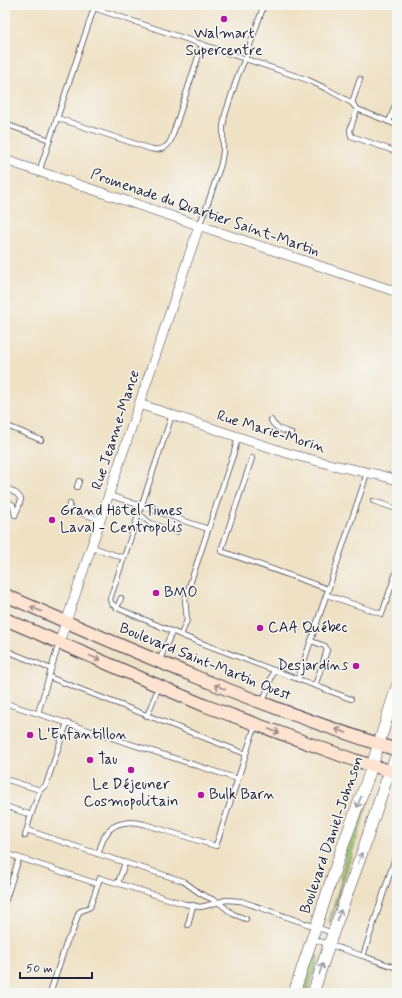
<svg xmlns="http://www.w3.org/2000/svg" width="402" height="998" viewBox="0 0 402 998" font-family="Mynerve,sans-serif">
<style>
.green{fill:#a0cb77;stroke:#617659}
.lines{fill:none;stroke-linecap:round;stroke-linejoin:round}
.service-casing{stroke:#413f50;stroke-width:6}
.minor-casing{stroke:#413f50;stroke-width:10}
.tertiary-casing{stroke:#413f50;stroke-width:12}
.secondary-casing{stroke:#413f50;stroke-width:14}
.service{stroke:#fff;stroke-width:4.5}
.minor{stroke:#fff;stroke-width:9}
.tertiary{stroke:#fff;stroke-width:11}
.secondary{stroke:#fee3d1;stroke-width:12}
.oneway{stroke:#9b8c8e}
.oneway2{stroke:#9c9ca7}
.poi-dot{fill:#b5179e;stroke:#f6f6f2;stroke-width:1.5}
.labels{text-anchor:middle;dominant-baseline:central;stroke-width:3;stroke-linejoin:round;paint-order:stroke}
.poi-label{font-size:15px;fill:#22223b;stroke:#f6f6f2;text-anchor:start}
.street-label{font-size:15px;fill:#22223b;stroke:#f6f6f2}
</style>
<rect width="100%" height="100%" fill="#f6f6f2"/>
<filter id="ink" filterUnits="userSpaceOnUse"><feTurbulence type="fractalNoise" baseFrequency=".025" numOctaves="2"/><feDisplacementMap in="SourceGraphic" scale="8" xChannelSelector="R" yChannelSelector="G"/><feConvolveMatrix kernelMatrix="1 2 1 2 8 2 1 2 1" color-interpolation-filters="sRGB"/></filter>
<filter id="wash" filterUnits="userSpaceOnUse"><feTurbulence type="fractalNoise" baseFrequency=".012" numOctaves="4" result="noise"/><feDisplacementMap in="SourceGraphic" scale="16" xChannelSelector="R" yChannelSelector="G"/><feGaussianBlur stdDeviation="0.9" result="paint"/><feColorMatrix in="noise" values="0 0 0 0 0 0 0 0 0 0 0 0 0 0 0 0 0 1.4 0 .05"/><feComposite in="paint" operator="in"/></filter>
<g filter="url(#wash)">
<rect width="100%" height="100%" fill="#efe1c4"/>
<g class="green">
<polygon points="372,786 373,786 330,923 329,922 340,885 347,848"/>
<polygon points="313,955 319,957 307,993 302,993"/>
</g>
</g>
<g filter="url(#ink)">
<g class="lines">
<defs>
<g id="service">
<polyline points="85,5 308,80 327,89 352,103 357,109 397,125"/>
<polyline points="352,103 360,79"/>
<polyline points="357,109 350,130 351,136 397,152"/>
<path d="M57,118L151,149C160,151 167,148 171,140L202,45"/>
<polyline points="389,122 397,100"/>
<polyline points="5,124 50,140"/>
<polyline points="39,172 94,8"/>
<polyline points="199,226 208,203 221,164 223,152 223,127 225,115 238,75 245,59 264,5"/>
<polyline points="172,415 110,599 111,603 117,608 188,638 351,699"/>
<path d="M271,420C275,429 283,430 291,433"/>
<polyline points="5,425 41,440"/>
<polyline points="233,456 238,437"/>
<polyline points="252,458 221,551 328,589"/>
<polyline points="5,487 17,494 21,499 19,506 15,515"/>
<polyline points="77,487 79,481"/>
<polyline points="109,495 208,529"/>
<polyline points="5,500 13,505 15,515"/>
<polyline points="373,501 397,509"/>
<polyline points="70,504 68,509 101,520"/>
<polyline points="138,514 143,517 150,523 176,532"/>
<polyline points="92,547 124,558"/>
<polyline points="327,595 382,614 397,570"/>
<polyline points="117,608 121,598"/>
<polyline points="181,635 187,620 185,599 232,458"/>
<polyline points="311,641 325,646 327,650 315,686"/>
<polyline points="5,650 51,669"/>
<polyline points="159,661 172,632"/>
<polyline points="49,677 246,754"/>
<polyline points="298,679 363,486 367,472"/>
<polyline points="263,702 274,670"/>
<polyline points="5,703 238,779"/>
<polyline points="38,713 59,643"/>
<polyline points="147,716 159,686"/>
<polyline points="62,738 67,723"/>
<polyline points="5,779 40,790"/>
<polyline points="5,806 31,815 40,790 46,785 61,740"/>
<path d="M27,830L98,854C101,847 102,839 107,833C115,821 132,821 144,824L216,846L255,726"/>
<polyline points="25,836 31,815"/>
<polyline points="5,853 98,884"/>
<polyline points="98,854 183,881 201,894 218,902 233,914 246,919"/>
<polyline points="118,883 125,863"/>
<polyline points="5,902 19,858"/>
<polyline points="188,925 193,905"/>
<polyline points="313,939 363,956 397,852"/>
<polyline points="363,956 397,968"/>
<polyline points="50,993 67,941 72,933 79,912 90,907 100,878 185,904 200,907 205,906 226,900 241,901 333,933"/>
</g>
<g id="minor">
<polyline points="5,160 397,292"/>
<polyline points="139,404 290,454 333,465 379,475 397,480"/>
<polyline points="59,643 199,226"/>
</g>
<g id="tertiary">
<polyline points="294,993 341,851 369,775 397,686"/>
<polyline points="313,993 333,933 363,850 385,784 397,754"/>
</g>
<g id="secondary">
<path d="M5,595C134,652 263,708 397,750"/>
<polyline points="5,619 159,686 206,706 354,760 397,773"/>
</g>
</defs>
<use href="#service" class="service-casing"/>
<use href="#minor" class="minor-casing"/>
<use href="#tertiary" class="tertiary-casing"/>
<use href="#secondary" class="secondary-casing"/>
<use href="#service" class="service"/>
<use href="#minor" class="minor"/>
<use href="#tertiary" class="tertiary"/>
<use href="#secondary" class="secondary"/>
</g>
<defs><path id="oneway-shaft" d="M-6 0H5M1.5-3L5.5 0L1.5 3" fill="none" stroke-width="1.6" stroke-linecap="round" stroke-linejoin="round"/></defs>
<g class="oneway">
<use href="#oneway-shaft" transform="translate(36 609) rotate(-156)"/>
<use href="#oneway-shaft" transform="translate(95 658) rotate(24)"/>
<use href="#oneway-shaft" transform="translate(220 687) rotate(-158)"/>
<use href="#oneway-shaft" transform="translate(274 731) rotate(20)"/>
<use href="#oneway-shaft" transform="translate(341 731) rotate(-160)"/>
</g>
<g class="oneway2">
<use href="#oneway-shaft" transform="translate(359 802) rotate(111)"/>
<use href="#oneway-shaft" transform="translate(360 858) rotate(-70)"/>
<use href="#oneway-shaft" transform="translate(339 915) rotate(-71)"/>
<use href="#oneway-shaft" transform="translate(321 969) rotate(-72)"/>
</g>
</g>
<g class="poi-dot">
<circle cx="224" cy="19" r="4"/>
<circle cx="52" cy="520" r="4"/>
<circle cx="156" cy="593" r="4"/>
<circle cx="260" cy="628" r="4"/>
<circle cx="356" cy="666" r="4"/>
<circle cx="30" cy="735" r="4"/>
<circle cx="90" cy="760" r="4"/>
<circle cx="131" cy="770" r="4"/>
<circle cx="201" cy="795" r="4"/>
</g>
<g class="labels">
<g class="poi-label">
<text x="224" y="34" text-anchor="middle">Walmart<tspan x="224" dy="17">Supercentre</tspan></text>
<text x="60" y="511">Grand Hôtel Times<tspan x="60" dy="17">Laval - Centropolis</tspan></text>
<text x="164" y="593">BMO</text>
<text x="268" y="628">CAA Québec</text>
<text x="348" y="666" text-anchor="end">Desjardins</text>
<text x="38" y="735">L'Enfantillon</text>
<text x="98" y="760">Tau</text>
<text x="131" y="785" text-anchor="middle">Le Déjeuner<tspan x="131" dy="17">Cosmopolitain</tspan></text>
<text x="209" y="795">Bulk Barn</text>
</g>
<g class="street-label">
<text transform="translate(205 213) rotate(19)">Promenade du Quartier Saint-Martin</text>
<text transform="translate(116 430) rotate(-72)">Rue Jeanne-Mance</text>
<text transform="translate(271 432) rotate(17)">Rue Marie-Morin</text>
<text transform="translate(205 662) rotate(22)">Boulevard Saint-Martin Ouest</text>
<text transform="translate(332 835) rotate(-71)">Boulevard Daniel-Johnson</text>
</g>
</g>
<rect width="402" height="998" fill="none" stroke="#f6f6f2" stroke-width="20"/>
<path d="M20 972v6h72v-6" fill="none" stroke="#22223b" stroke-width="2"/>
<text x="26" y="972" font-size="12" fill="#22223b" stroke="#f6f6f2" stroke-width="3" paint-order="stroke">50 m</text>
</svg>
